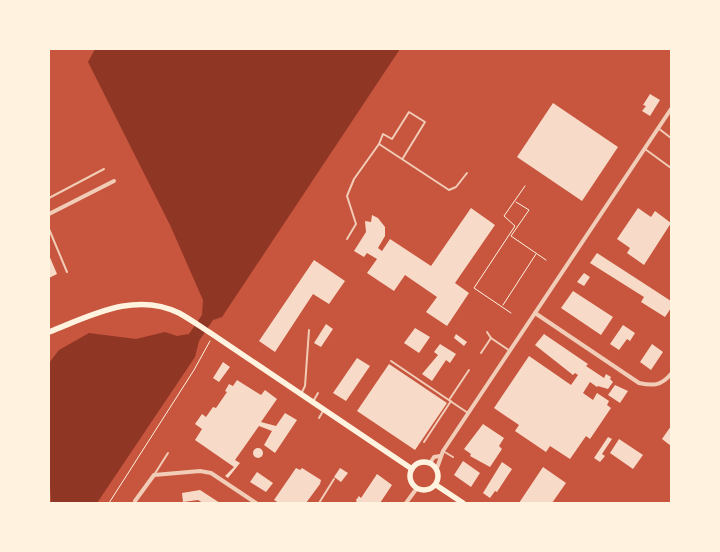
<svg xmlns="http://www.w3.org/2000/svg" width="720" height="552" viewBox="0 0 720 552" font-family="Spectral,serif">
<style>
.water{fill:#8f3625}
.building{fill:#f7dbc8}
.lines{fill:none;stroke-linecap:round;stroke-linejoin:round}
.path{stroke:#fff3e0;stroke-width:1}
.service{stroke:#f1ccb7;stroke-width:2}
.minor{stroke:#f1ccb7;stroke-width:4}
.primary{stroke:#fff3e0;stroke-width:5.5}
</style>
<rect width="100%" height="100%" fill="#c8553d"/>
<polygon class="water" points="95,49 400,49 222,317 213,320 199,341 195,357 97,503 51,503 49,468 49,363 59,350 89,333 136,339 165,332 177,336 189,334 202,315 203,300 170,225 88,62"/>
<g class="building">
<polygon points="650,94 660,100 650,116 642,111 646,106 643,105"/>
<polygon points="553,103 618,147 582,201 517,157"/>
<polygon points="471,208 495,225 455,283 469,293 447,326 426,312 437,297 405,275 394,291 367,273 377,259 367,253 364,257 354,251 366,232 365,221 371,222 372,215 378,218 385,227 385,236 378,248 382,251 390,239 431,266"/>
<polygon points="638,208 651,217 655,211 671,223 644,265 627,253 630,248 617,239"/>
<polygon points="597,253 671,301 671,308 665,317 641,302 644,297 590,263"/>
<polygon points="49,255 57,274 49,278"/>
<polygon points="314,260 345,281 329,304 313,294 275,352 259,341"/>
<polygon points="584,273 590,277 584,286 577,282"/>
<polygon points="573,291 613,317 601,335 561,308"/>
<polygon points="326,324 333,329 321,347 314,343"/>
<polygon points="623,325 635,333 630,341 627,339 619,350 610,344"/>
<polygon points="415,328 430,337 419,353 404,343"/>
<polygon points="456,334 467,342 464,346 454,338"/>
<polygon points="544,334 588,364 586,366 604,378 606,374 611,377 610,379 613,382 608,389 598,386 597,387 590,382 583,393 593,400 597,393 609,401 607,405 611,408 590,439 586,436 570,459 550,446 546,452 515,431 519,425 494,408 529,356 571,385 578,375 575,373 573,375 535,345"/>
<polygon points="440,344 456,354 450,363 446,360 432,381 422,374 438,355 434,352"/>
<polygon points="652,344 663,352 651,370 640,362"/>
<polygon points="357,358 370,366 346,401 333,393"/>
<polygon points="223,362 230,367 219,382 213,378"/>
<polygon points="389,364 447,403 415,450 357,411"/>
<polygon points="237,380 261,395 265,390 277,399 261,422 276,426 285,413 297,420 275,453 264,445 272,431 259,426 235,460 240,463 228,478 225,476 234,467 195,440 202,429 195,424 202,414 206,417 213,407 216,408 227,392 225,391 229,384 233,386"/>
<polygon points="615,385 628,391 620,403 608,395"/>
<polygon points="483,424 504,438 499,446 502,449 490,467 470,456 471,454 464,449"/>
<polygon points="671,426 671,446 662,439"/>
<polygon points="608,437 612,439 602,454 605,456 600,462 594,458"/>
<polygon points="619,439 643,455 633,469 610,453"/>
<circle cx="258" cy="453" r="5"/>
<polygon points="463,461 480,473 471,487 454,475"/>
<polygon points="502,462 512,469 497,492 495,491 490,498 483,493"/>
<polygon points="543,467 566,483 552,503 519,503"/>
<polygon points="296,468 300,470 302,468 321,480 320,484 306,503 279,503 274,500"/>
<polygon points="340,468 348,473 341,482 334,477"/>
<polygon points="257,472 273,483 266,492 250,482"/>
<polygon points="377,474 392,485 380,503 357,503 356,500 359,496 361,498"/>
<polygon points="200,490 220,503 203,503 198,500 183,502 182,493"/>
</g>
<g class="lines">
<g class="path">
<polyline points="516,202 529,210 511,236 546,260"/>
<polyline points="503,305 536,254"/>
<polyline points="511,313 474,288 515,226 504,216 525,186"/>
<polyline points="109,503 194,370 210,341"/>
</g>
<g class="service">
<polyline points="658,128 671,138"/>
<polyline points="379,144 383,134 392,139 409,112 425,122 403,158"/>
<polyline points="645,149 671,168"/>
<polyline points="49,198 104,169"/>
<polyline points="49,229 67,272"/>
<polyline points="347,239 356,224 347,196 354,179 379,144 449,190 456,187 467,173"/>
<polyline points="487,332 491,338 510,351"/>
<polyline points="481,353 491,338"/>
<polyline points="391,361 468,413"/>
<polyline points="302,392 305,386 309,330"/>
<polyline points="314,400 318,393"/>
<polyline points="449,400 469,370"/>
<polyline points="319,418 323,411"/>
<polyline points="424,442 451,401"/>
<polyline points="443,451 453,457"/>
<polyline points="154,475 168,453"/>
<polyline points="319,503 334,479"/>
</g>
<g class="minor">
<polyline points="49,214 114,181"/>
<path d="M535,313L639,383C653,386 661,386 671,374"/>
<polyline points="430,463 434,457 440,456"/>
<polyline points="437,468 443,451 671,109"/>
<polyline points="135,501 154,475 200,471 211,473 256,503"/>
<polyline points="406,503 417,488"/>
</g>
<g class="primary">
<path d="M49,332C90,316 135,291 179,313C190,319 201,327 212,334L412,469"/>
<circle cx="424" cy="476" r="14"/>
<polyline points="436,485 463,503"/>
</g>
</g>
<rect width="720" height="552" fill="none" stroke="#fff3e0" stroke-width="100"/>
</svg>
